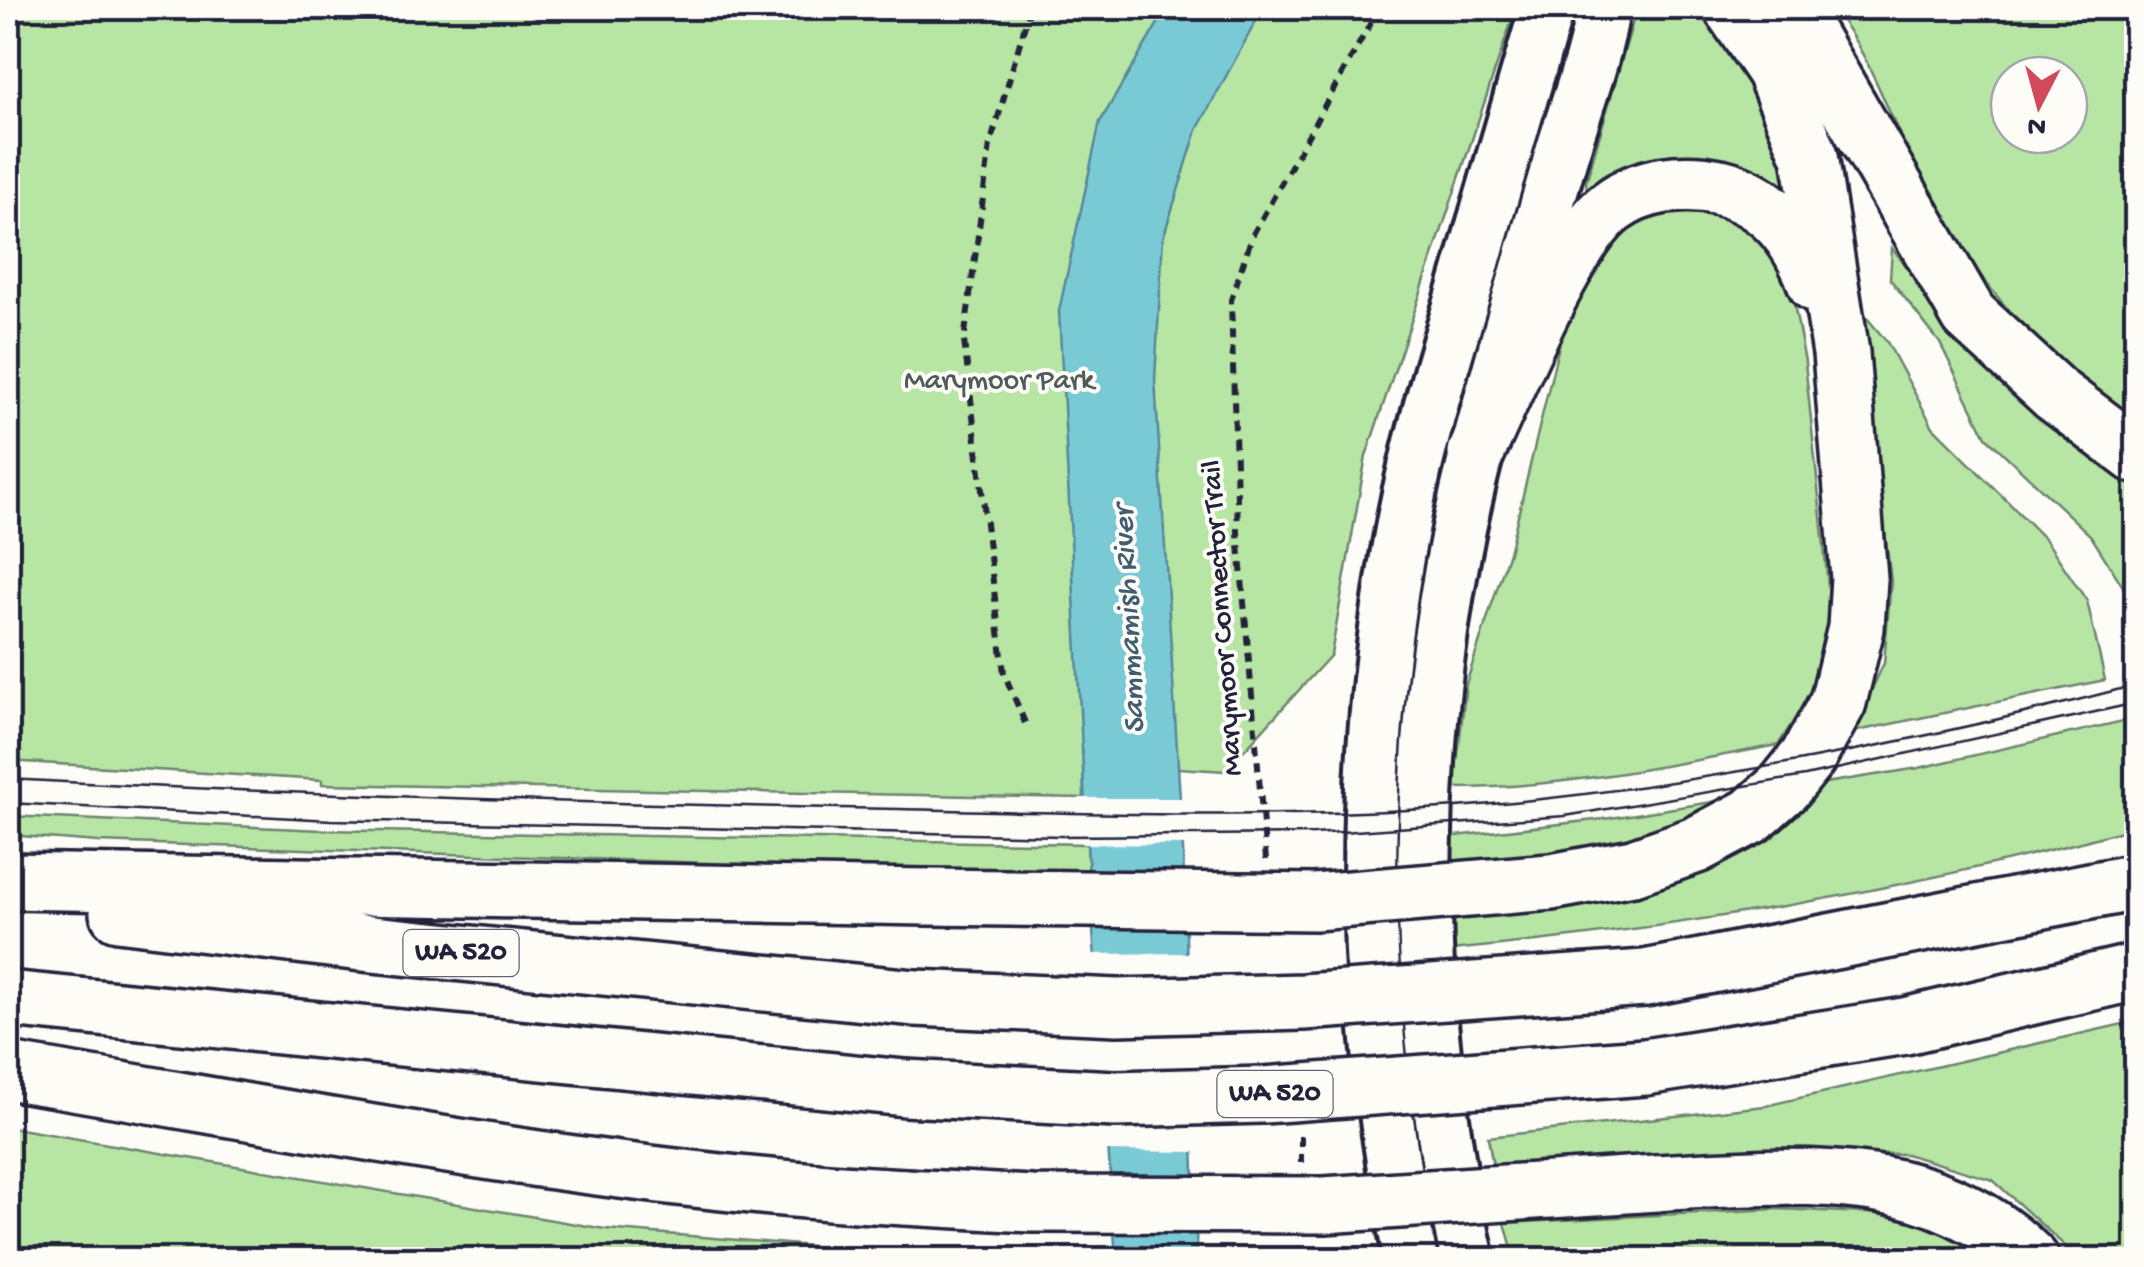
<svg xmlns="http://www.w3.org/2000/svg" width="2144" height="1267" font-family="'Gochi Hand',sans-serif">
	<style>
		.green { fill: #b7e5a3; stroke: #6c846f; stroke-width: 2.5; fill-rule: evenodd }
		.water { fill: #7acad6; stroke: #578798; stroke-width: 2.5 }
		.pier { fill: #fdfcf7 }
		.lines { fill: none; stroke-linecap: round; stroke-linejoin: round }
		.secondary-casing { stroke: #22223b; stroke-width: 60 }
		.highway-casing { stroke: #22223b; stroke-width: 62 }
		.path { stroke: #22223b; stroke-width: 6; stroke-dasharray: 10 8; stroke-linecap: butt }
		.secondary { stroke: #fdfcf7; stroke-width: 52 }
		.highway { stroke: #fdfcf7; stroke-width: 55 }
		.tram { stroke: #22223b; stroke-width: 2.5 }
		.highway-bridge-casing { stroke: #22223b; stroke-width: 62; stroke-linecap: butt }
		.highway-bridge { stroke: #fdfcf7; stroke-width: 55 }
		.labels { text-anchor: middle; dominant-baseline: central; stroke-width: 8; stroke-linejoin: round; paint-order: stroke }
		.shield { fill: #fdfcf7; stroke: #646373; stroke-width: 2.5 }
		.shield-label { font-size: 28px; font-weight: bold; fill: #22223b }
		.park-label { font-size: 30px; fill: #4f5c5a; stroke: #fdfcf7 }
		.street-label { font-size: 30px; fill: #22223b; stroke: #fdfcf7 }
		.water-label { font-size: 32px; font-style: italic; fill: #415d71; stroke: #fdfcf7 }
	</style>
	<rect width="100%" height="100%" fill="#fdfcf7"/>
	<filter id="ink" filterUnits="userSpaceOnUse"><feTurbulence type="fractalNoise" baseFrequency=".01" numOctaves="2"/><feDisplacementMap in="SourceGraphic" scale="20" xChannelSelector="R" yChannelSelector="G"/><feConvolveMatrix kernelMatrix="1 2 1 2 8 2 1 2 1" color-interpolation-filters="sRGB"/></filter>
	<g filter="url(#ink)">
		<path class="green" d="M8,8H1516L1366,456L1331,655L1225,771L1083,762L1084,798L322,784V780L8,761Z
			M1637,8H1700L1768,101L1791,192L1788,198L1587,192L1586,182Z
			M1832,8H2136V420C2027,347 1963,268 1907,150C1884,103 1866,48 1832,8ZM2009,75H2069V135H2009Z
			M1658,204L1730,208L1784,251L1805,362L1830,604L1823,661L1804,705L1778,745C1671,765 1563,788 1454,788L1466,684L1510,549L1574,283L1605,243Z
			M1892,248C1967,341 2028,423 2136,479V619L2131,599L2091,536L1986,437L1940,343L1890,279Z
			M1857,306L1887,342L1933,427L2046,540L2087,601L2105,680L1852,732L1884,663L1891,581Z
			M2136,718V827C1913,890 1683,928 1451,950L1450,912L1675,883L1727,861L1783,821L1819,784L1919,768Z
			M1757,795L1619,844L1446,866V837L1604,819Z
			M8,816L322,830L1087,844L1089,876L98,842L8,835Z
			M2136,1021V1259H2079L1993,1180L1906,1154L1820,1153L1494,1172L1488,1137L1765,1106Z
			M8,1127L605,1229L969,1259H8Z
			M1777,1209L1910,1215L1991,1259H1515L1505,1223Z"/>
		<path class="water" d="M1167,8H1263L1197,130L1163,238L1155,379L1183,850L1197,1259H1116L1087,844L1059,311L1100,122Z"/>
		<path class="pier" d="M1079,798H1185L1188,845L1082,844Z
			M1192,953L1199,1152L1104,1151L1090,954Z"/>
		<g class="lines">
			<defs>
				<path id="secondary" d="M1411,1260C1360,1015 1356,770 1403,524C1418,443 1443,363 1467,283C1493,191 1520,99 1547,8
					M1468,1260C1408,995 1409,714 1477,451C1503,351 1533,252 1562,153C1576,106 1596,56 1603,8"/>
				<path id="highway" d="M1792,8L1969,315L2055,394L2136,455
					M1476,453C1505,394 1564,243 1611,207C1641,184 1684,179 1720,187C1771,200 1799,237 1816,284
					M1633,867L1696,845L1751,816L1785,786L1808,757L1838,702L1856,628L1859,578L1841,353L1810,156L1774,70L1732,8
					M8,881L927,897
					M118,913L362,943L915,998
					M1645,978L2136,882
					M8,999L905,1088
					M1645,1067L1905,1026L2136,972
					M8,1071C305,1120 604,1181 905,1197
					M1656,1183C1787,1176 1930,1158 2031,1260"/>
			</defs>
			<use href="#secondary" class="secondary-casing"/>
			<use href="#highway" class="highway-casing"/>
			<path class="path" d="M1025,723L1004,673L964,341L990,145L1030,8
				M1266,860L1238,532L1231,300L1252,236L1379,8
				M1301,1136V1163"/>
			<use href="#secondary" class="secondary"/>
			<use href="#highway" class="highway"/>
			<path class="tram" d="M8,779C305,795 602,804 900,809C1092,813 1289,821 1481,805C1696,786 1928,740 2136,685
				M8,803L331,820L1062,836L1314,834L1565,816L1805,776L2136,703"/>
			<defs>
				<path id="highway-bridge" d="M927,897L1315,902L1551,882L1633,867
					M915,998L1117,1007L1303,1002L1645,978
					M905,1088L1115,1099L1263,1095L1645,1067
					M905,1197L1032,1204L1324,1205L1656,1183"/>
			</defs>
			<use href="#highway-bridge" class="highway-bridge-casing"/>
			<use href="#highway-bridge" class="highway-bridge"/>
		</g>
	</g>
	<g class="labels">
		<g class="shield">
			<rect x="403.5" y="930" width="115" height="46" rx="8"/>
			<rect x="1217.5" y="1071" width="115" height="46" rx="8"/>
		</g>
		<g class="shield-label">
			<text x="461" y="953">WA 520</text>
			<text x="1275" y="1094">WA 520</text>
		</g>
		<g class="park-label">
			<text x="999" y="382">Marymoor Park</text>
		</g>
		<g class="street-label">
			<text transform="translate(1224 618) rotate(-94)">Marymoor Connector Trail</text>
		</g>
		<g class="water-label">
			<text transform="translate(1131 620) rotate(-93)">Sammamish River</text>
		</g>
	</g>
	<rect width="2144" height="1267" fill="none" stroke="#fdfcf7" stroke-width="40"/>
	<rect x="20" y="20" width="2104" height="1227" fill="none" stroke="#22223b" stroke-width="4" filter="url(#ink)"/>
	<g transform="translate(2039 105) rotate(186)"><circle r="48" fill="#fdfcf7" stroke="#a5a5ac" stroke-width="2.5"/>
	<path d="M0-8L18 38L0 25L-18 38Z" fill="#d1495b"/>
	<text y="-15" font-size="28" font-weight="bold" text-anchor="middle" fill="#22223b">N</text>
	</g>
</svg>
